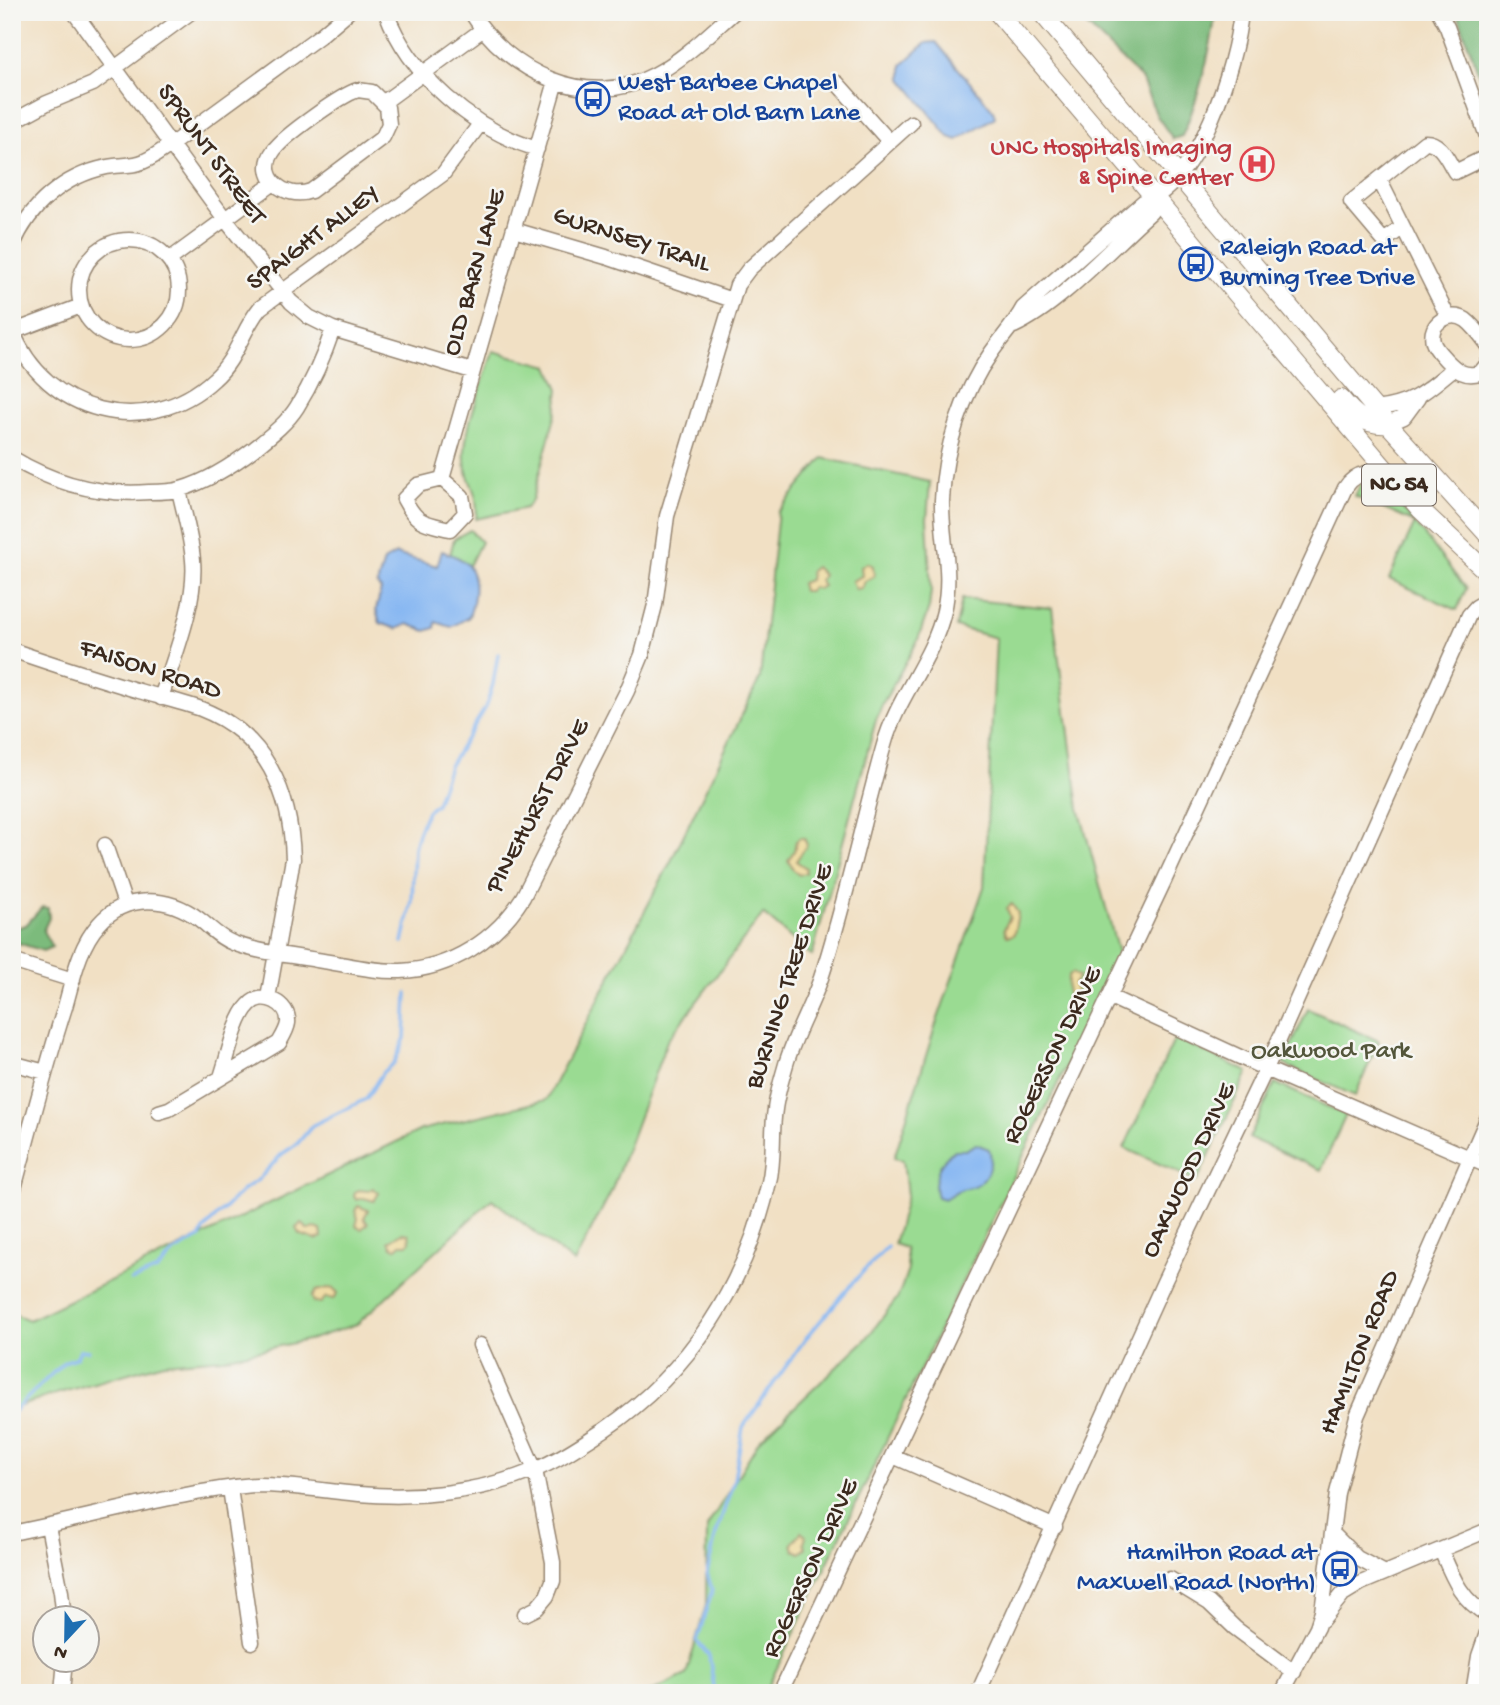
<svg xmlns="http://www.w3.org/2000/svg" width="1500" height="1705" font-family="'Gochi Hand',sans-serif">
	<style>
		.green { fill: #9adb92; stroke: #6a8258; stroke-width: 2 }
		.forest { fill: #7bbb7c; stroke: #5b724d; stroke-width: 2 }
		.sand { fill: #eeda9e; stroke: #94825e; stroke-width: 2 }
		.water { fill: #87b7f2; stroke: #617088; stroke-width: 2 }
		.lines { fill: none; stroke-linecap: round; stroke-linejoin: round }
		.stream { stroke: #87b7f2; stroke-width: 3.5 }
		.minor-casing { stroke: #968571; stroke-width: 17 }
		.major-casing { stroke: #968571; stroke-width: 20 }
		.minor { stroke: #fff; stroke-width: 14 }
		.major { stroke: #fff; stroke-width: 18 }
		.labels { text-anchor: middle; dominant-baseline: central; stroke-width: 5; stroke-linejoin: round; paint-order: stroke }
		.shield { fill: #f6f6f2; stroke: #73675e; stroke-width: 2 }
		.shield-label { font-size: 24px; font-weight: bold; fill: #3b2a1e }
		.transit-label { font-size: 26px; fill: #164399; stroke: #f6f6f2; text-anchor: start }
		.health-label { font-size: 26px; fill: #be3a42; stroke: #f6f6f2; text-anchor: end }
		.street-label { font-size: 26px; fill: #3b2a1e; stroke: #f6f6f2 }
		.park-label { font-size: 26px; fill: #53563b; stroke: #f6f6f2 }
	</style>
	<rect width="100%" height="100%" fill="#f6f6f2"/>
	<filter id="ink" filterUnits="userSpaceOnUse"><feTurbulence type="fractalNoise" baseFrequency=".0143" numOctaves="2"/><feDisplacementMap in="SourceGraphic" scale="14" xChannelSelector="R" yChannelSelector="G"/><feConvolveMatrix kernelMatrix="1 2 1 2 8 2 1 2 1" color-interpolation-filters="sRGB"/></filter>
	<filter id="wash" filterUnits="userSpaceOnUse"><feTurbulence type="fractalNoise" baseFrequency=".00686" numOctaves="4" result="noise"/><feDisplacementMap in="SourceGraphic" scale="28" xChannelSelector="R" yChannelSelector="G"/><feGaussianBlur stdDeviation="1.57" result="paint"/><feColorMatrix in="noise" values="0 0 0 0 0 0 0 0 0 0 0 0 0 0 0 0 0 1.4 0 .05"/><feComposite in="paint" operator="in"/></filter>
	<g filter="url(#wash)">
		<rect width="100%" height="100%" fill="#f1e0c4"/>
		<path class="green" d="M493,351L549,366L559,389L556,413L532,500L526,508L476,519C480,490 467,485 465,461C462,431 484,381 493,351Z
			M823,458L930,482L927,519L931,591L929,608L917,642L883,703L876,720L812,956L763,914L667,1041L611,1192L574,1263L492,1199L357,1324L312,1339L223,1358L164,1363L52,1395L12,1409V1313L29,1320L421,1130L546,1100L671,861L760,678L778,512Z
			M1368,469L1415,523L1466,589L1457,610L1389,579L1415,523L1355,496Z
			M470,530L481,542L469,566L459,558L450,555L454,539Z
			M962,599L1052,608L1079,808L1119,956L765,1693H648L686,1675L706,1605L707,1527L759,1441L866,1339L898,1297L908,1270L905,1248L894,1244L907,1195L903,1160L894,1158L935,1027L984,887L996,638L956,627Z
			M1308,1009L1379,1041L1355,1096L1283,1064Z
			M1175,1038L1248,1072L1197,1181L1124,1148Z
			M1275,1083L1346,1115L1321,1170L1249,1138Z"/>
		<path class="forest" d="M1073,12H1216C1210,54 1199,97 1182,136L1173,139L1157,116L1141,78Z
			M1457,12H1488V98L1485,92Z
			M42,907L48,908L49,918L43,931L52,947L43,951L12,941V929L26,925Z"/>
		<path class="sand" d="M867,563L873,566L874,576L865,581L862,588L855,589L852,581L862,576L861,567Z
			M815,567L823,575L820,580L823,586L818,589L812,587L809,591H803L801,583L809,580L810,571Z
			M800,838H804L807,845L796,861L806,868L805,873L799,875L794,871L788,860L794,851L796,841Z
			M1012,904L1018,913L1014,934L1010,936H1007L1004,929L1010,917L1007,908Z
			M1072,973L1079,977L1074,984L1078,997L1073,1002L1067,998L1068,976Z
			M373,1188L379,1193L374,1201L364,1198L357,1200L354,1197L355,1192L359,1190L368,1191Z
			M358,1206L368,1210L364,1218L368,1224L361,1229L356,1226L358,1218L355,1211Z
			M302,1223L308,1230L315,1228L321,1230L322,1237L316,1240L299,1234L296,1228Z
			M402,1233L409,1234L410,1242L408,1244H401L397,1248L392,1247L389,1241Z
			M328,1288L334,1289L338,1293L334,1299L326,1297L321,1303L314,1302L312,1297L316,1291Z
			M801,1532L806,1536L804,1542L806,1548L800,1553L794,1550L792,1544Z"/>
		<path class="water" d="M936,42L993,110L995,117L957,140L949,137L902,79V65L926,43Z
			M442,551C449,554 456,556 462,560C480,573 475,599 469,617L451,627L436,622L435,628L426,631L408,624L397,629L380,623L376,610L381,590L377,585L384,561L396,554L437,566Z
			M976,1144L989,1149C994,1164 986,1183 971,1187C961,1190 969,1186 960,1190C954,1192 950,1196 944,1199L937,1197C931,1180 940,1159 955,1150H965Z"/>
		<g class="lines">
			<path class="stream" d="M403,942L412,901L414,848L418,833L427,811L436,804L449,766L486,707L493,684L498,654
				M131,1281L157,1270L174,1252L199,1238L208,1225L242,1191L259,1179L282,1154L297,1144L313,1125L366,1099L383,1072L394,1063L405,1038L407,993
				M12,1413L64,1362L77,1357L80,1350L88,1351
				M715,1693L709,1656L697,1641L712,1590L707,1573L716,1534L734,1480L743,1427L806,1338L858,1277L887,1247"/>
		</g>
	</g>
	<g filter="url(#ink)">
		<g class="lines">
			<defs>
				<path id="minor" d="M74,12L225,219L291,302L309,317L333,329L472,371
					M386,12C409,75 474,130 537,149
					M471,12C508,72 587,111 654,75C684,59 709,34 734,12
					M1439,12L1447,27L1488,139
					M837,83L889,141
					M358,90L372,92L387,107L389,124L383,137L311,191C285,201 255,176 274,150C284,136 341,95 358,90Z
					M384,102L482,30
					M12,122L47,103L93,84L191,12
					M1379,179L1448,317
					M1403,227L1384,241L1351,202L1425,142C1441,142 1447,159 1455,172L1488,156
					M514,230L606,257L732,300
					M79 290a50 50 0 1 1 100 0a50 50 0 1 1-100 0Z
					M12,247C29,206 63,176 107,167C117,165 129,166 139,163C151,160 162,150 172,144L321,35L348,12
					M169,260L274,183
					M1014,326C1061,304 1111,247 1151,212L1156,198
					M12,330C45,414 147,441 214,379C237,359 242,330 260,308L443,174L480,124
					M12,332L81,306
					M1488,345C1482,337 1474,326 1466,320C1450,310 1428,323 1433,342C1435,349 1441,354 1446,360C1457,371 1464,377 1480,373L1488,363
					M1375,409C1414,404 1425,392 1454,368
					M1388,424L1404,417L1418,398
					M12,458C55,484 99,496 149,492C159,492 171,492 181,489C208,481 233,465 255,448C270,436 287,423 297,407C312,383 324,356 333,329
					M442,479L418,485L404,499C417,524 424,523 450,529L465,513L462,496L442,479L556,81
					M12,650C54,665 97,678 139,691C160,697 181,702 201,709C266,734 291,793 293,859L268,998
					M161,698C174,657 197,602 193,560C191,536 184,513 179,490
					M105,845L125,904
					M12,961L73,980
					M1110,997L1266,1069L1488,1166
					M12,1063L45,1072
					M159,1112L169,1109L279,1043C283,1036 287,1030 288,1023C290,1003 262,990 249,1005C235,1019 228,1057 221,1077
					M12,1196C29,1133 45,1069 65,1007C73,979 79,946 99,924C126,893 168,896 199,919C211,928 219,938 233,943C259,953 290,955 317,960C344,964 373,972 401,971C451,969 497,939 523,897L627,691L642,655L655,605L667,516L737,285L749,269L911,123
					M480,1345L535,1470L553,1562V1581L547,1596L537,1608L525,1614
					M893,1456L1055,1527
					M230,1488L252,1642
					M48,1526L61,1592L64,1618
					M12,1533C67,1522 120,1508 175,1497C202,1492 230,1486 257,1485C292,1485 325,1491 359,1494C416,1499 478,1493 532,1471C557,1461 581,1445 604,1430C691,1371 746,1284 769,1182C775,1158 771,1133 775,1109C777,1094 782,1078 786,1064C795,1034 811,1007 821,978C846,902 862,822 884,745C897,697 933,659 944,611C953,573 941,538 942,500C944,450 962,394 991,353C1002,337 1014,325 1023,308L1143,202C1198,186 1236,65 1241,12
					M1332,1533L1357,1558L1383,1572
					M1441,1550C1452,1576 1461,1601 1488,1615
					M1170,1579L1209,1603L1235,1628L1294,1672
					M1322,1620L1343,1594L1361,1583L1488,1530
					M62,1693L65,1660
					M780,1693L1164,881L1345,488C1356,471 1374,469 1392,477
					M978,1693L1164,1282L1266,1069L1469,615L1476,607L1488,600
					M1282,1693L1317,1627L1322,1612L1337,1493L1357,1416L1488,1117
					M1473,1693L1479,1656L1488,1630"/>
				<path id="major" d="M997,12L1392,477L1421,510L1488,573
					M1041,12L1388,424L1488,535
					M1341,399C1354,415 1366,426 1388,424"/>
			</defs>
			<use href="#minor" class="minor-casing"/>
			<use href="#major" class="major-casing"/>
			<use href="#minor" class="minor"/>
			<use href="#major" class="major"/>
		</g>
	</g>
	<defs>
		<symbol id="bus-ring" viewBox="-11 -11 22 22"><circle r="9.5" fill="#f6f6f2" stroke="#1a4fb4" stroke-width="1.5"/><path d="M-5-6H5V4H4V6H2V4H-2V6H-4V4H-5ZM-3.5-4V0h7V-4ZM-3.5 1.2v1.5H-2V1.2ZM2 1.2v1.5H3.5V1.2Z" fill="#1a4fb4"/></symbol>
		<symbol id="hospital-ring" viewBox="-11 -11 22 22"><circle r="9.5" fill="#f6f6f2" stroke="#e0444e" stroke-width="1.5"/><path d="M-5-5h3v3.5h4V-5h3V5h-3V1.5h-4V5h-3Z" fill="#e0444e"/></symbol>
	</defs>
	<g fill-rule="evenodd">
		<use href="#bus-ring" x="574" y="80" width="38" height="38"/>
		<use href="#hospital-ring" x="1238" y="145" width="38" height="38"/>
		<use href="#bus-ring" x="1177" y="245" width="38" height="38"/>
		<use href="#bus-ring" x="1321" y="1550" width="38" height="38"/>
	</g>
	<g class="labels">
		<rect class="shield" x="1362" y="464.5" width="74" height="41" rx="5"/>
		<g class="shield-label">
			<text x="1399" y="485">NC 54</text>
		</g>
		<g class="transit-label">
			<text x="618" y="84">West Barbee Chapel<tspan x="618" dy="30">Road at Old Barn Lane</tspan></text>
			<text x="1220" y="249">Raleigh Road at<tspan x="1220" dy="30">Burning Tree Drive</tspan></text>
			<text x="1316" y="1554" text-anchor="end">Hamilton Road at<tspan x="1316" dy="30">Maxwell Road (North)</tspan></text>
		</g>
		<g class="health-label">
			<text x="1232" y="149">UNC Hospitals Imaging<tspan x="1232" dy="30">&amp; Spine Center</tspan></text>
		</g>
		<g class="street-label">
			<text transform="translate(210 155) rotate(54)">SPRUNT STREET</text>
			<text transform="translate(314 239) rotate(-37)">SPAIGHT ALLEY</text>
			<text transform="translate(631 241) rotate(18)">GURNSEY TRAIL</text>
			<text transform="translate(476 273) rotate(-74)">OLD BARN LANE</text>
			<text transform="translate(150 671) rotate(18)">FAISON ROAD</text>
			<text transform="translate(539 807) rotate(-62)">PINEHURST DRIVE</text>
			<text transform="translate(791 977) rotate(-72)">BURNING TREE DRIVE</text>
			<text transform="translate(1054 1056) rotate(-64)">ROGERSON DRIVE</text>
			<text transform="translate(1190 1171) rotate(-65)">OAKWOOD DRIVE</text>
			<text transform="translate(1361 1353) rotate(-68)">HAMILTON ROAD</text>
			<text transform="translate(812 1569) rotate(-65)">ROGERSON DRIVE</text>
		</g>
		<g class="park-label">
			<text x="1331" y="1052">Oakwood Park</text>
		</g>
	</g>
	<rect width="1500" height="1705" fill="none" stroke="#f6f6f2" stroke-width="42"/>
	<g transform="translate(66 1639) rotate(202)"><circle r="33" fill="#f6f6f2" stroke="#aba49d" stroke-width="2"/>
	<path d="M0-5L12 26L0 18L-12 26Z" fill="#1f6fb2"/>
	<text y="-10" font-size="19" font-weight="bold" text-anchor="middle" fill="#3b2a1e">N</text>
	</g>
</svg>
